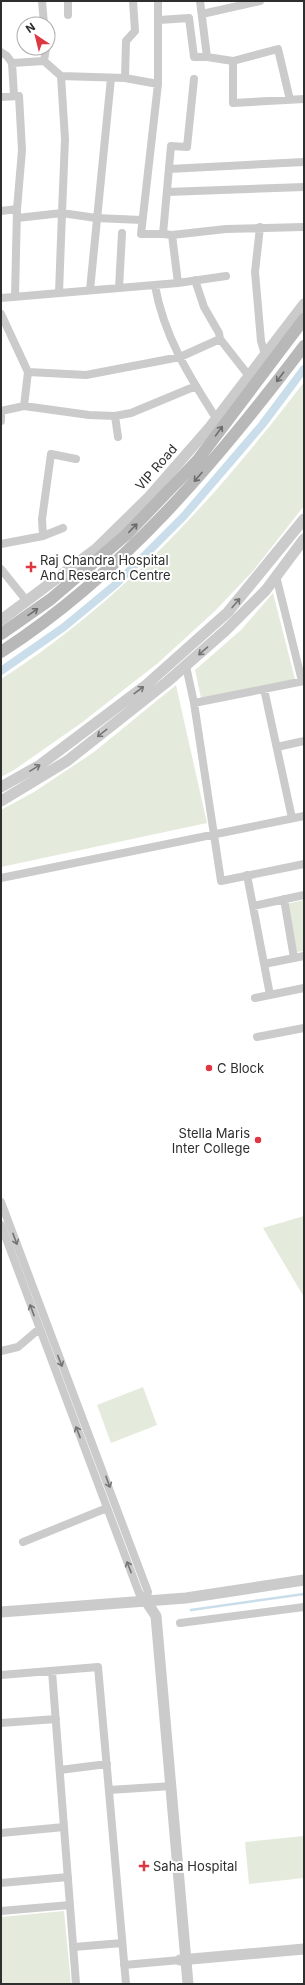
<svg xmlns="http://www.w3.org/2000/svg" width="305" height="1985" font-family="Inter,sans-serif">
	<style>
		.green { fill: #e4ebdc }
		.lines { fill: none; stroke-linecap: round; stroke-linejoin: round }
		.stream { stroke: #c9ddea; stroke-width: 2.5 }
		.canal { stroke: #c9ddea; stroke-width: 8 }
		.minor { stroke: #cbcbcb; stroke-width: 8 }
		.tertiary { stroke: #cbcbcb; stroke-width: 11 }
		.secondary { stroke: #b8b8b8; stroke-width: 12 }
		.oneway { stroke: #6c6c6c }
		.oneway2 { stroke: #757575 }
		.poi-dot { fill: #dd3742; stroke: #fff; stroke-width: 1.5 }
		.labels { text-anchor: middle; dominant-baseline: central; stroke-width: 4; stroke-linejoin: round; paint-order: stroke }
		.street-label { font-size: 13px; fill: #2e2e2e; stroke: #fff }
		.poi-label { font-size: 13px; fill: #2e2e2e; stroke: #fff; text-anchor: start }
	</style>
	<rect width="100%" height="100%" fill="#fff"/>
	<path class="green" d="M304,382V506L253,571L215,611L158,663L80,724L14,770L1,777V679C122,602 218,495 304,382Z
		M273,593L295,679L201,698L195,670L241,630Z
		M176,685L207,823L1,867V810L34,792L94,752Z
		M304,900V951L297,952L287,904Z
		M304,1216V1297L263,1228Z
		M143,1387L157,1425L111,1443L97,1405Z
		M304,1836V1878L249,1884L245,1842Z
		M64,1911L71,1984H1V1917Z"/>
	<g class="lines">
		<path class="stream" d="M191,1610L304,1594"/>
		<path class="canal" d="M1,671L64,627L116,584L184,516L262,425L304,369"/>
		<path class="minor" d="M42,1L44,24
			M200,1L207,57L233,61L278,49L290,100
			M202,14L260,1
			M68,15V1
			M159,20L189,18L194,57H207
			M1,52L7,56L12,63
			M44,61L61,76
			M233,61V103L304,99
			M125,78L158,84V1
			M158,84L141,234H163
			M14,96L12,63L44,61L46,48
			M1,97L19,96L22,150L17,209L15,297
			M169,169L304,162
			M167,192L304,187
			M1,211L17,209
			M17,218L62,213L65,139L61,76L125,78L126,41L135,31L133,1
			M260,227L255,272L261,341L265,355
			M172,235L163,234L171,146L187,147L194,79
			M195,280L204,307L219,333L220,339L249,376
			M178,283L226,276
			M155,286C164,336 189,376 216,418
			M119,288L122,233
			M90,290L111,78
			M59,293L62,213L96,218L142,220
			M1,298L178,283L172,235L226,229L304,227
			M1,314L28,372
			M24,406L28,372L86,375L180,357L220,339
			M1,411L24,406L89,415L115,416L131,413L196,386
			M1,411V421
			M115,416L118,437
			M43,536L42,519L51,454L76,459
			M1,544L43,536L63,528
			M1,569L26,600
			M276,576L302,681
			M186,666L194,703L221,881L304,864
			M264,689L292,818
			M194,703L304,681
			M277,747L304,741
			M247,875L270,995
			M1,878L304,816
			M284,899L294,958
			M253,906L304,895
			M264,964L304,956
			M255,998L304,988
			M257,1037L304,1028
			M1,1202L148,1592L146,1601
			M1,1225L139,1593L146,1601
			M1,1351L18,1347L39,1329
			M23,1542L107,1508
			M180,1623L304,1607
			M52,1671L76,1984
			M1,1675L98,1667L126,1984
			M1,1723L56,1719
			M60,1770L107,1764
			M109,1790L172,1786
			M1,1833L64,1827
			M1,1883L68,1877
			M1,1911L70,1905
			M74,1947L122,1943
			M124,1965L180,1960"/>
		<path class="tertiary" d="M1,620L96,549L148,498L210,427L304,304
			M1,787L40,765L145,686L228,612L304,519
			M1,801L67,761L167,682L226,630L266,590L304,539
			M146,1601L156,1616L188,1984
			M1,1612L186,1598L304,1580
			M180,1960L304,1949"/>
		<path class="secondary" d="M1,634L51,599L126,535L197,461L304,319
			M1,652C123,573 217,461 304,346"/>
	</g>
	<defs><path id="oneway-shaft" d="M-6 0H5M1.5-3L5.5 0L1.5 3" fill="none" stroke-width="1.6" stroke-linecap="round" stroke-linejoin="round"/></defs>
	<g class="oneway">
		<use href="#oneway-shaft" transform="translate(280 377) rotate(127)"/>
		<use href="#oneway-shaft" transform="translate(219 431) rotate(-54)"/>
		<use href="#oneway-shaft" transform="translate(198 477) rotate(131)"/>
		<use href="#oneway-shaft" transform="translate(133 528) rotate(-46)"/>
		<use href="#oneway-shaft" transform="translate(33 612) rotate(-35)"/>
	</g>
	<g class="oneway2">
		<use href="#oneway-shaft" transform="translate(236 603) rotate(-49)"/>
		<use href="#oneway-shaft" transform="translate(203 651) rotate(139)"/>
		<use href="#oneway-shaft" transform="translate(139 690) rotate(-37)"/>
		<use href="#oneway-shaft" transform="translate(102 733) rotate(142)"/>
		<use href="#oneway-shaft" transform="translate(35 768) rotate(-31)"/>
		<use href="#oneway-shaft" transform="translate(15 1239) rotate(70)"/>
		<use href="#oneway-shaft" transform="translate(32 1310) rotate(-110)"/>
		<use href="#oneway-shaft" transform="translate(60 1361) rotate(68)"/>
		<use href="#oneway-shaft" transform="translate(78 1432) rotate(-111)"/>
		<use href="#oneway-shaft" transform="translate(108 1482) rotate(70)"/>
		<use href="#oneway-shaft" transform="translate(129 1567) rotate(-111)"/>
	</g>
	<g class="poi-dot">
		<path d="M29 561h4v4h4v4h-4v4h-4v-4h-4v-4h4z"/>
		<circle cx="209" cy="1068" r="4"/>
		<circle cx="258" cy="1140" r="4"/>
		<path d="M142 1860h4v4h4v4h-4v4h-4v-4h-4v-4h4z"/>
	</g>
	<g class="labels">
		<g class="street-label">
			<text transform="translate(156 467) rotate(-49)">VIP Road</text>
		</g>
		<g class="poi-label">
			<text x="40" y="560">Raj Chandra Hospital<tspan x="40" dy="15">And Research Centre</tspan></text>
			<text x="217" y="1068">C Block</text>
			<text x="250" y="1133" text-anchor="end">Stella Maris<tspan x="250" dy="15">Inter College</tspan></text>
			<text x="153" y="1866">Saha Hospital</text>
		</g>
	</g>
	<rect width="305" height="1985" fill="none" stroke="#2e2e2e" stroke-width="4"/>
	<g transform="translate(36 36) rotate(325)"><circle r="19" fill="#ffffff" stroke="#ababab"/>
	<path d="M0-3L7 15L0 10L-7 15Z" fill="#dd3742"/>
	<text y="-6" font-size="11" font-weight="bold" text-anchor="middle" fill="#2e2e2e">N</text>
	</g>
</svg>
